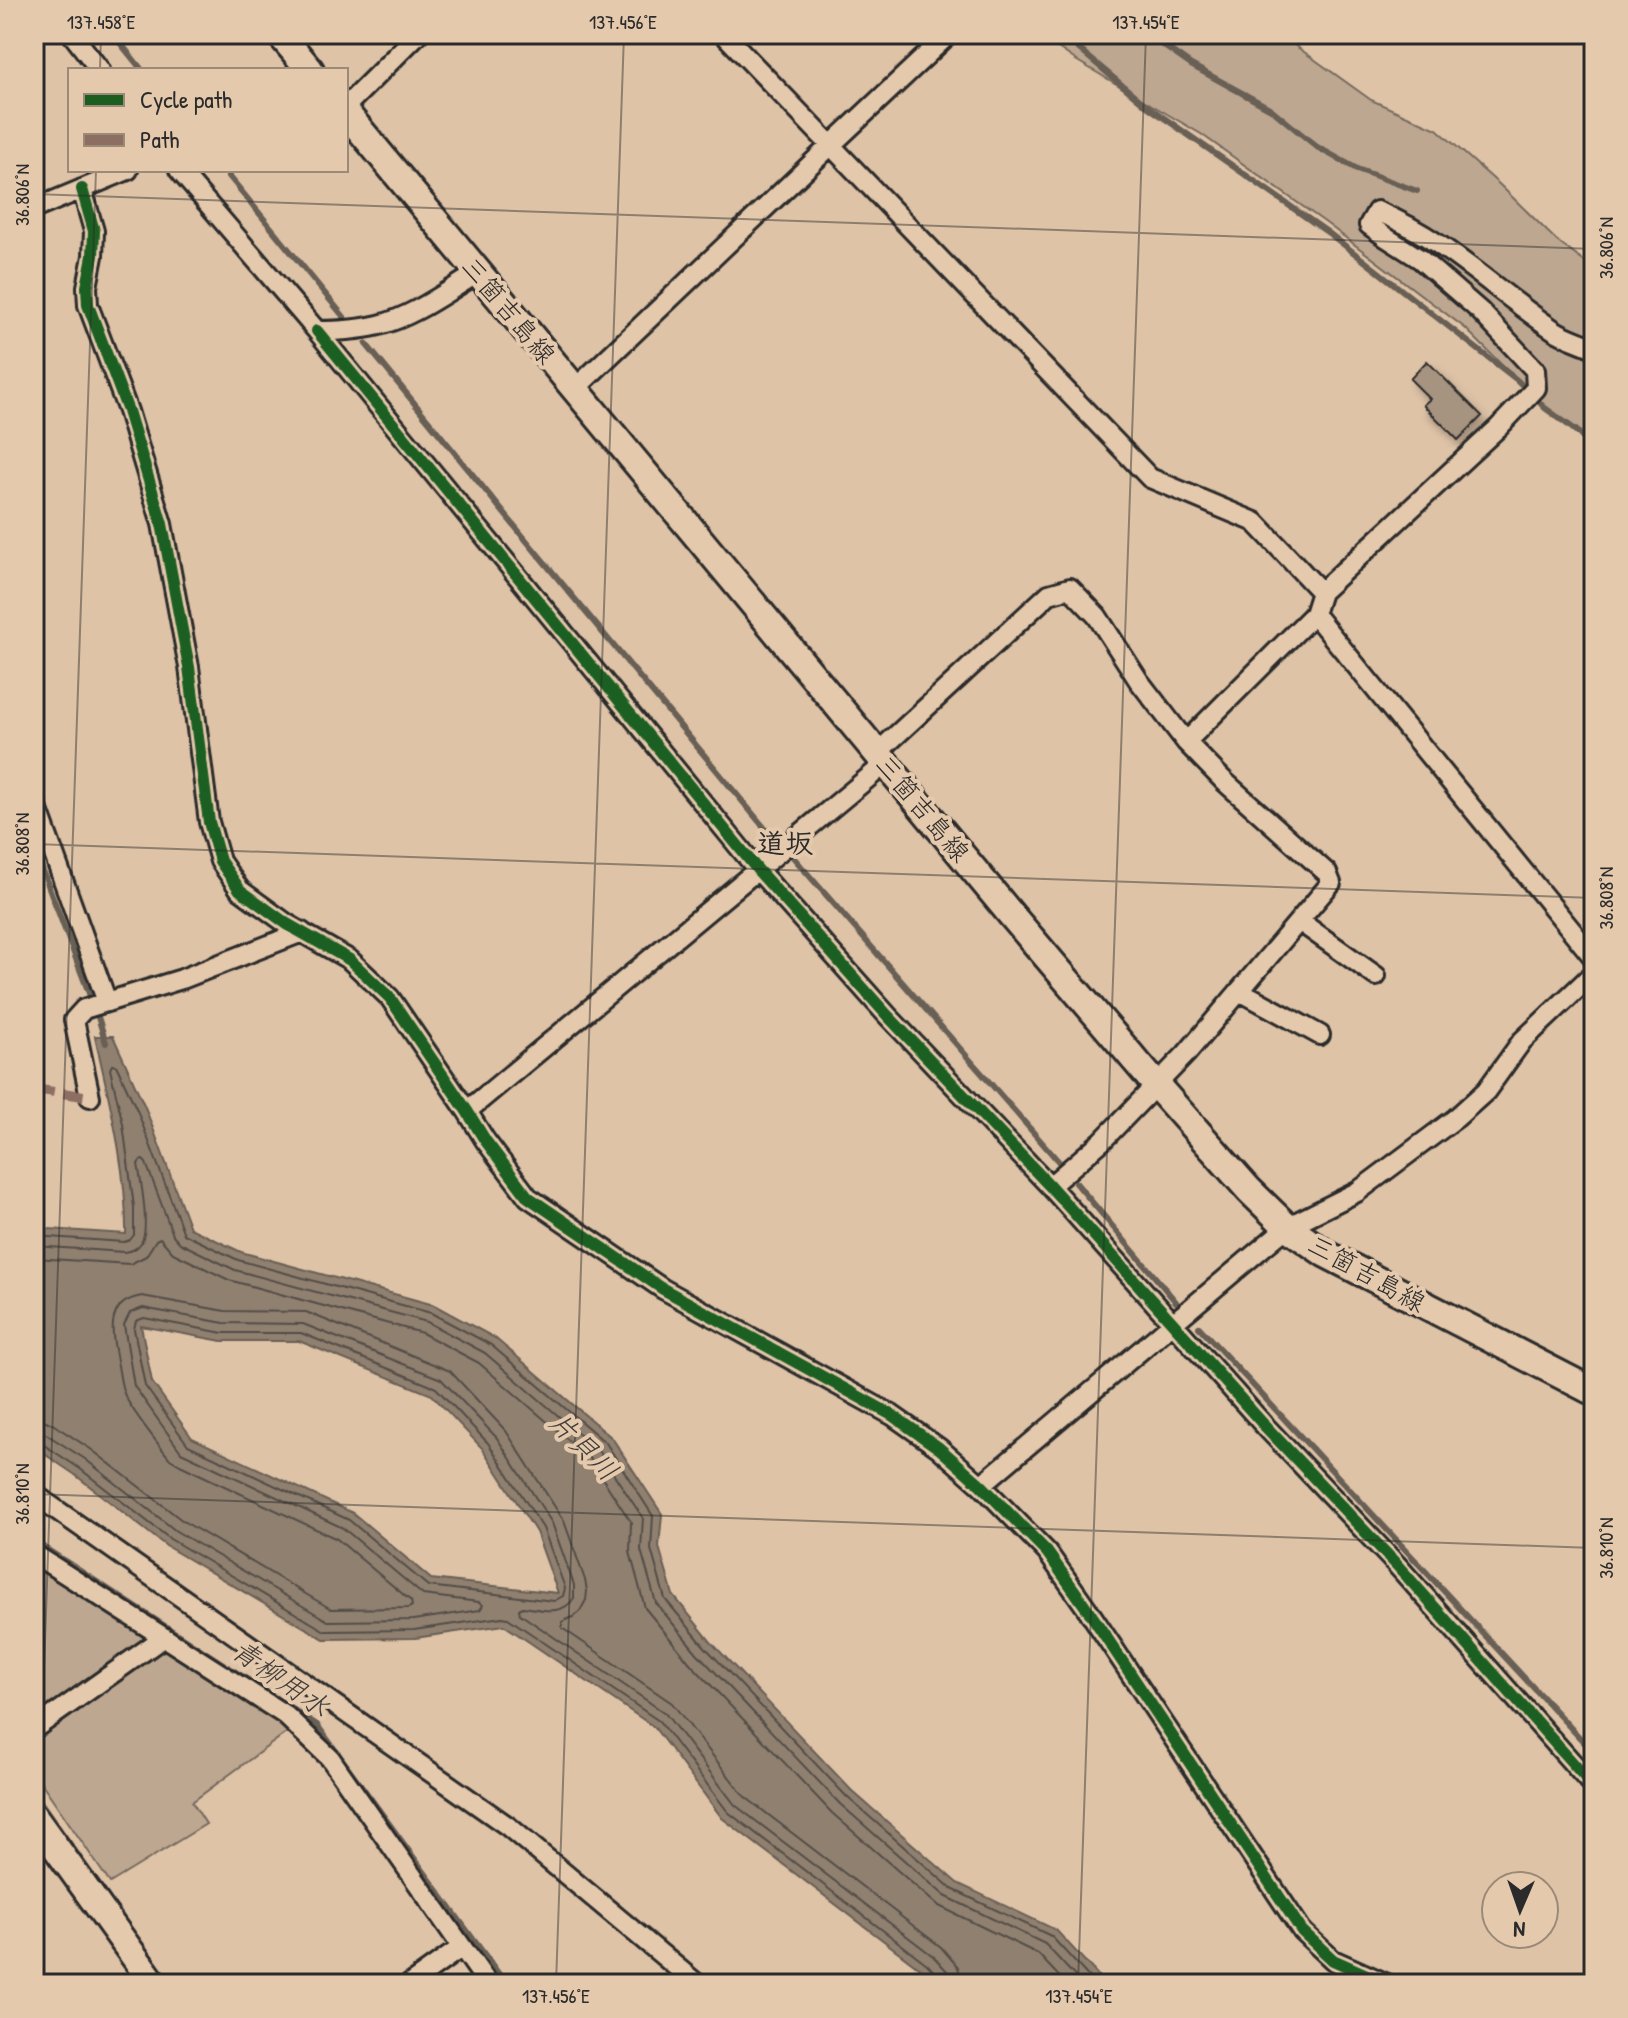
<svg xmlns="http://www.w3.org/2000/svg" width="1628" height="2018" font-family="'Patrick Hand','Klee One',sans-serif">
	<style>
		.green { fill: #bda790; stroke: #74695e; stroke-width: 2 }
		.water { fill: #908070; stroke: #685e54; stroke-width: 2; fill-rule: evenodd }
		.lines { fill: none; stroke-linecap: round; stroke-linejoin: round }
		.shore { stroke: #534d47; stroke-width: 2 }
		.stream { stroke: #685e54; stroke-width: 6 }
		.building { fill: #a69380; stroke: #2b2b2b; stroke-width: 2; filter: url(#shadow) }
		.street-casing { stroke: #2b2b2b; stroke-width: 24 }
		.secondary-casing { stroke: #2b2b2b; stroke-width: 32 }
		.street { stroke: #e5c9ac; stroke-width: 18 }
		.secondary { stroke: #e5c9ac; stroke-width: 26 }
		.quiet { stroke: #8d6e63; stroke-width: 10; stroke-dasharray: 20 10; stroke-linecap: butt }
		.cycleway-casing { stroke: #e5c9ac; stroke-width: 17 }
		.cycleway { stroke: #1b5e20; stroke-width: 12 }
		.ticks { fill: none; stroke: #2b2b2b; stroke-width: 2; stroke-opacity: 0.45 }
		.labels { text-anchor: middle; dominant-baseline: central; stroke-width: 8; stroke-linejoin: round; paint-order: stroke }
		.street-label { font-size: 26px; fill: #2b2b2b; stroke: #e5c9ac }
		.neighbourhood-label { font-size: 28px; font-weight: bold; fill: #2b2b2b; stroke: #e5c9ac }
		.water-label { font-size: 28px; font-style: italic; fill: #3f3c39; stroke: #e5c9ac }
		.neatline { fill: none; stroke: #2b2b2b; stroke-width: 3 }
		.ticks-label { font-size: 20px; text-anchor: middle; fill: #2b2b2b }
	</style>
	<defs>
		<filter id="shadow"><feDropShadow dx="4.5" dy="7" stdDeviation="4" flood-color="#0004"/></filter>
	</defs>
	<rect width="100%" height="100%" fill="#dec3a7"/>
	<filter id="ink" filterUnits="userSpaceOnUse"><feTurbulence type="fractalNoise" baseFrequency=".0125" numOctaves="2"/><feDisplacementMap in="SourceGraphic" scale="16" xChannelSelector="R" yChannelSelector="G"/><feConvolveMatrix kernelMatrix="1 2 1 2 8 2 1 2 1" color-interpolation-filters="sRGB"/></filter>
	<g filter="url(#ink)">
		<path class="green" d="M1038,34H1279L1371,100L1437,129L1500,185L1558,242L1594,269V449L1545,408L1465,328L1326,223L1201,134L1074,59Z
			M34,1566L290,1730L192,1802L206,1824L110,1883L34,1772Z"/>
		<path class="water" d="M95,1036H113L145,1107L190,1228L241,1252L434,1305L495,1338L612,1438L662,1514L659,1547L673,1595L711,1642L852,1791L957,1883L1056,1930L1106,1984H935L922,1970L722,1818L654,1727L504,1625L415,1638L324,1639L166,1546L74,1474L34,1447V1228L126,1234C127,1167 109,1101 95,1036ZM141,1326L222,1341H299L432,1395L482,1448L536,1532L558,1593L431,1579L353,1513L192,1438L152,1382Z"/>
		<g class="lines">
			<path class="shore" d="M34,1236L124,1242L130,1240L134,1235V1207L123,1124L110,1069L112,1065H116L137,1110L184,1234L238,1260L431,1313L491,1345L606,1443L653,1516L651,1549L665,1599L705,1647L847,1797L952,1889L1051,1936L1095,1984
				M34,1246L124,1252C131,1251 136,1250 141,1243C150,1229 141,1182 138,1164L140,1161L143,1160L146,1163L173,1235L180,1243L235,1270L427,1322L485,1353L597,1449L643,1518L641,1550L656,1603L697,1653L840,1804L945,1896L1045,1944L1082,1984
				M34,1258L130,1264L146,1256L156,1240L160,1238L173,1253L229,1280L422,1333L479,1363L589,1458L631,1522L630,1552L645,1608L689,1662L832,1813L937,1905L1038,1954L1066,1984
				M144,1318L223,1333H301L436,1388L488,1443L543,1528L565,1588L563,1596L554,1601L428,1586L349,1520L188,1445L145,1386L134,1329L136,1321Z
				M34,1419L44,1420L54,1425L92,1450L183,1521L331,1609L408,1608L412,1606L411,1601L337,1539L180,1465L170,1459C155,1440 138,1419 126,1398C120,1387 120,1373 117,1361C112,1333 104,1302 142,1296L225,1311L306,1312L450,1371L506,1431L564,1521L585,1580L587,1591L586,1600L580,1611L573,1617L562,1622V1628L672,1703L744,1796L941,1947L958,1967L962,1984
				M34,1431L46,1434L85,1459L176,1531L328,1621L413,1620L480,1610L483,1605L479,1602L423,1595L343,1528L181,1452L134,1386L124,1325L130,1313L143,1308L224,1323L303,1324L441,1379L497,1438L552,1523L574,1585V1598C562,1617 541,1609 523,1607L519,1609L520,1614L665,1713L735,1805L933,1956L948,1972L950,1984
				M34,1441L41,1443L79,1468L170,1539L325,1631L414,1630L502,1617L508,1618L659,1721L728,1812L927,1964L938,1976L940,1984"/>
			<path class="stream" d="M113,34L142,70
				M1061,34L1147,106L1330,234L1517,380L1545,408L1577,431L1594,452
				M1147,34L1191,65L1271,109L1317,147L1357,169L1417,191
				M224,170L344,317
				M366,344L526,540L772,837
				M34,848L98,1017L106,1043
				M793,857L1059,1162
				M1076,1183L1176,1302
				M1199,1327L1594,1753
				M34,1541L317,1725L506,1984
				M34,1793L108,1898"/>
		</g>
		<path class="building" d="M1427,361L1482,416L1458,440L1423,405L1430,399L1410,379Z"/>
		<g class="lines">
			<defs>
				<path id="street" d="M72,34L100,70
					M724,34L1150,478L1255,522L1321,592
					M346,106L418,34
					M179,170L317,331C338,331 359,330 379,325C415,316 447,291 478,273
					M82,189L94,231L93,256L87,287L88,305L128,411L162,524L189,667L209,822L220,861L240,890L287,924L350,960L390,998L467,1111L485,1140L528,1197L663,1289L892,1415L939,1448L981,1485L1047,1552L1088,1610L1302,1931L1333,1960L1387,1984
					M34,209L128,170
					M317,331L757,869L887,1015L1050,1186L1264,1425L1396,1564L1594,1787
					M575,389L830,146L949,34
					M1314,614L1594,958
					M1186,742L1314,614L1321,592L1499,427L1536,388L1535,370L1480,311L1420,259L1387,238L1369,225L1377,211C1447,240 1493,289 1554,330C1566,338 1581,342 1594,348
					M877,753L1049,594L1070,588L1097,616L1139,681L1186,742L1225,782L1327,873L1331,883L1186,1054L1102,1141L1050,1186
					M34,799L107,1002
					M1299,921L1376,976
					M1240,991L1320,1035
					M90,1097L74,1020L84,1009L182,979L302,932
					M467,1111L886,763
					M981,1485L1287,1227L1357,1192L1456,1118L1486,1091L1522,1041L1594,973
					M34,1494L509,1827L697,1984
					M34,1554L285,1715L330,1758L462,1947L410,1984
					M34,1729L164,1637
					M462,1947L488,1984"/>
				<path id="secondary" d="M280,34L310,70
					M346,113L1013,917L1157,1086L1249,1190L1287,1227L1326,1254L1594,1392
					M34,1817L154,1984"/>
			</defs>
			<use href="#street" class="street-casing"/>
			<use href="#secondary" class="secondary-casing"/>
			<use href="#street" class="street"/>
			<use href="#secondary" class="secondary"/>
			<path class="quiet" d="M34,1089L90,1097"/>
			<defs>
				<path id="cycleway" d="M82,189L94,231L93,256L87,287L88,305L128,411L162,524L189,667L209,822L220,861L240,890L287,924L350,960L390,998L467,1111L485,1140L528,1197L663,1289L892,1415L939,1448L981,1485L1047,1552L1088,1610L1302,1931L1333,1960L1387,1984
					M317,331L757,869L887,1015L1050,1186L1264,1425L1396,1564L1594,1787"/>
			</defs>
			<use href="#cycleway" class="cycleway-casing"/>
			<use href="#cycleway" class="cycleway"/>
		</g>
	</g>
	<path class="ticks" d="M100,70L101,34M34,194L1594,249M34,844L1594,898M34,1494L1594,1548M34,1958L96,170M556,1984L624,34M1078,1984L1146,34"/>
	<g class="labels">
		<g class="street-label">
			<text transform="translate(509 310) rotate(50)">三箇吉島線</text>
			<text transform="translate(923 808) rotate(50)">三箇吉島線</text>
			<text transform="translate(1367 1273) rotate(29)">三箇吉島線</text>
		</g>
		<g class="neighbourhood-label">
			<text x="785" y="843">道坂</text>
		</g>
		<g class="water-label">
			<text transform="translate(584 1446) rotate(45)">片貝川</text>
			<text transform="translate(281 1678) rotate(35)">青柳用水</text>
		</g>
	</g>
	<rect width="1628" height="2018" fill="none" stroke="#e5c9ac" stroke-width="88"/>
	<rect x="68" y="68" width="280" height="104" fill="#e5c9ac" stroke="#9b8a78" stroke-width="2"/>
	<rect x="84" y="94" width="40" height="12" fill="#1b5e20" stroke="#9b8a78" stroke-width="2"/>
	<text x="140" y="108" font-size="24" fill="#2b2b2b">Cycle path</text>
	<rect x="84" y="134" width="40" height="12" fill="#8d6e63" stroke="#9b8a78" stroke-width="2"/>
	<text x="140" y="148" font-size="24" fill="#2b2b2b">Path</text>
	<g transform="translate(1520 1910) rotate(182)"><circle r="38" fill="#e5c9ac" stroke="#9b8a78" stroke-width="2"/>
	<path d="M0-6L14 30L0 20L-14 30Z" fill="#2b2b2b"/>
	<text y="-12" font-size="22" font-weight="bold" text-anchor="middle" fill="#2b2b2b">N</text>
	</g>
	<rect x="44" y="44" width="1540" height="1930" class="neatline"/>
	<g class="ticks-label">
		<text x="101" y="29">137.458°E</text>
		<text x="623" y="29">137.456°E</text>
		<text x="1146" y="29">137.454°E</text>
		<text transform="translate(22 195) rotate(-90)" y="7">36.806°N</text>
		<text transform="translate(1606 248) rotate(-90)" y="7">36.806°N</text>
		<text transform="translate(22 844) rotate(-90)" y="7">36.808°N</text>
		<text transform="translate(1606 898) rotate(-90)" y="7">36.808°N</text>
		<text transform="translate(22 1494) rotate(-90)" y="7">36.810°N</text>
		<text transform="translate(1606 1548) rotate(-90)" y="7">36.810°N</text>
		<text x="556" y="2003">137.456°E</text>
		<text x="1079" y="2003">137.454°E</text>
	</g>
</svg>
